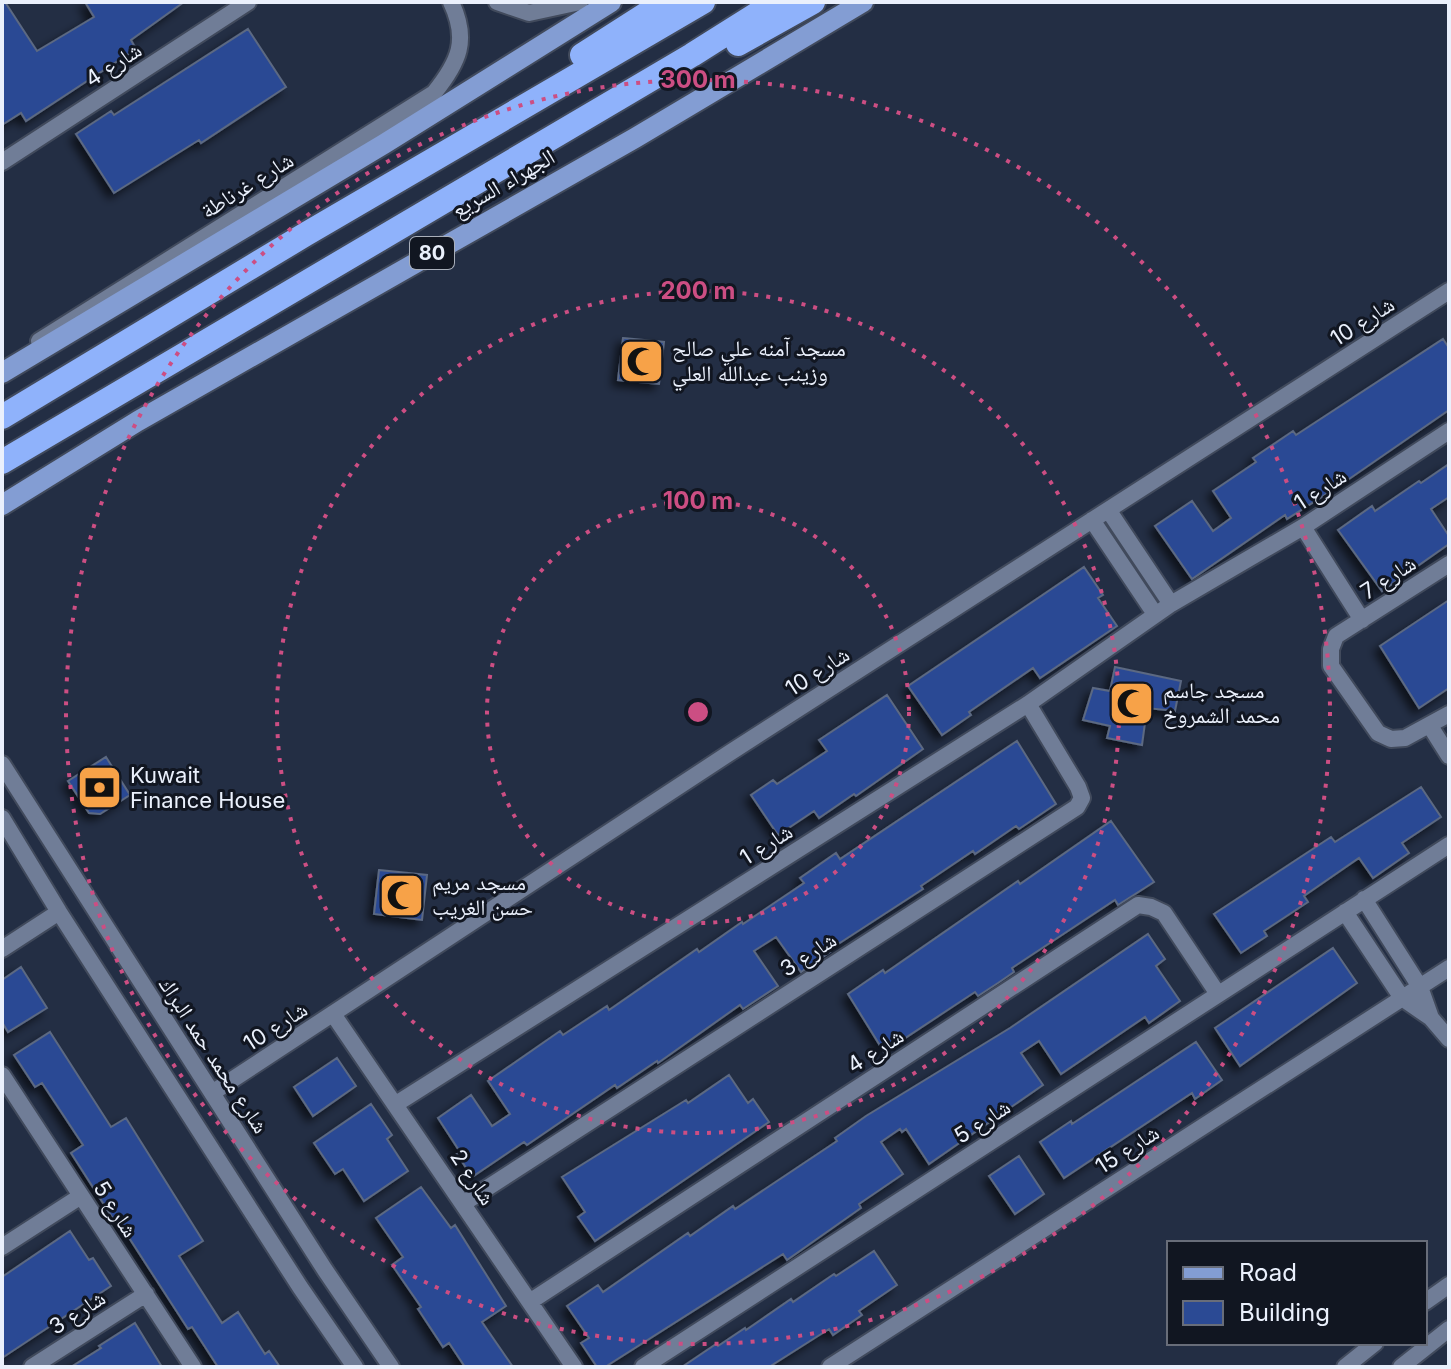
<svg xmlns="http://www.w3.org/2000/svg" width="1451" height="1369" font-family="Inter,'Noto Naskh Arabic',sans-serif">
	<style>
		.building { fill: #2b4a94; stroke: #5c6982; stroke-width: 2; filter: url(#shadow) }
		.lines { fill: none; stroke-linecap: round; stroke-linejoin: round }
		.minor-casing { stroke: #414a5c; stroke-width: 20 }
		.major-casing { stroke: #414a5c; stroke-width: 24 }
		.highway-casing { stroke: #414a5c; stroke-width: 28 }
		.minor { stroke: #707d97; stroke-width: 16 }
		.major { stroke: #839dd3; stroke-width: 20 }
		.highway { stroke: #8fb2fb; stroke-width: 24 }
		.ring { fill: none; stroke: #cc4e83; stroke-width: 4; stroke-dasharray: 4 8 }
		.labels { text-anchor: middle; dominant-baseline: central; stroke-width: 6; stroke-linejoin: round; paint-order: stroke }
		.shield { fill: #111621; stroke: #a9afba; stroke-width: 2 }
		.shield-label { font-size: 20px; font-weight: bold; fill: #eaf0fc }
		.street-label { font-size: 22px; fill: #eaf0fc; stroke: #111621 }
		.poi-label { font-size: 22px; fill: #eaf0fc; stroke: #111621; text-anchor: start }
		.centre { fill: #cc4e83; stroke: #111621; stroke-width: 4 }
		.ring-label { font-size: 24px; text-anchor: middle; font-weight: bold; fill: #cc4e83; stroke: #111621; stroke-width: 6; stroke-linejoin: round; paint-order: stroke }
	</style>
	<defs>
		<filter id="shadow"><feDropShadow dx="-5.5" dy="5.5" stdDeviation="4" flood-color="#0009"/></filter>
	</defs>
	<rect width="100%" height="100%" fill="#232e44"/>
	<path class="building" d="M2,2H5L37,51L94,17L85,2H184L131,40L136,49L26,121L21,113L2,125Z
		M248,29L286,87L201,143L199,140L114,193L76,134L111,111L114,115Z
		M623,338L664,342L659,384L618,380Z
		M1443,339L1449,348V410L1339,486L1287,519L1285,515L1192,579L1155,526L1192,501L1213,531L1231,518L1213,491L1256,462L1253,458L1293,431L1296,435Z
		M1449,464V497L1431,509L1449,536V544L1382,591L1338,530L1372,506L1375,511L1419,481L1421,483Z
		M1084,567L1103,595L1098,598L1117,626L1040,678L1033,668L969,712L971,715L942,735L908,686Z
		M1449,600V688L1419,708L1380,646Z
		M1115,667L1181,681L1175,711L1147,708L1142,745L1107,738L1110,726L1083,720L1093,688L1110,691Z
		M887,695L923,749L856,796L854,794L819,818L814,811L778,835L751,795L773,780L777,784L827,751L819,740Z
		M1017,741L1056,804L1019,829L1016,826L975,854L973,851L921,886L923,889L829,950L830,952L801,972L776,937L754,951L778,986L743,1009L740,1005L658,1063L657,1061L617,1088L615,1085L527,1145L524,1142L472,1177L457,1154L460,1152L438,1118L471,1095L492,1126L510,1114L488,1081L560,1031L563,1035L607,1006L609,1010L697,949L699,952L742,922L743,924L804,883L800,878L836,853L840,859Z
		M106,757L130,795L100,814L89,813L68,781Z
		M1421,787L1441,817L1402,843L1409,853L1373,878L1359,858L1304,896L1308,902L1264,931L1267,936L1241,953L1214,914L1331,837L1335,842Z
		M1111,821L1154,882L1118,905L1115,900L1012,968L1014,972L998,983L978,996L975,992L884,1052L848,994L883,970L885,973L1018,881L1020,884Z
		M379,870L427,875L422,920L374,914Z
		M1148,934L1165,959L1156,966L1180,1001L1149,1023L1145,1017L1061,1074L1039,1041L1021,1053L1043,1085L929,1164L906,1129L902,1132L900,1129L881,1142L903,1174L859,1204L861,1208L787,1260L783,1254L605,1367H597L581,1343L589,1338L567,1306L598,1285L603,1292L688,1233L690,1236L733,1206L735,1209L837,1141L835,1138L866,1116L1010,1028Z
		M1333,948L1357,983L1240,1066L1215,1028Z
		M21,967L47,1008L8,1032L2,1022V980Z
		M50,1032L111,1127L126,1118L203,1241L179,1256L222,1323L238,1312L265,1354L269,1351L280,1367H218L192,1327L188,1329L122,1227L119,1228L71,1153L83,1145L42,1083L35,1087L14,1055Z
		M1196,1042L1222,1080L1195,1099L1192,1093L1064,1178L1040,1142L1071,1121L1072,1124Z
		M337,1058L356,1086L313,1116L294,1087Z
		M729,1075L748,1103L753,1099L769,1122L595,1241L578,1217L585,1212L562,1177L686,1100L688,1103Z
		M371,1104L392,1135L387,1139L408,1171L364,1201L343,1169L335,1174L314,1143Z
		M1019,1156L1044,1194L1015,1214L989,1176Z
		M421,1187L451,1228L455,1225L506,1306L482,1322L513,1367H465L449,1343L443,1347L418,1309L421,1307L392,1265L403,1257L376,1218Z
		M70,1231L89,1260L93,1258L111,1286L2,1358V1277Z
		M874,1251L897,1285L859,1311L862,1315L833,1335L829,1329L769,1367H682L716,1344L718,1346L745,1328L746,1330L791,1299L793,1302L834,1274L836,1276Z
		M135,1323L162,1367H71L101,1348L99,1346Z"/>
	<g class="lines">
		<defs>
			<path id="minor" d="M497,2L529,13L580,2
				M2,162L248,2
				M39,341L434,93C459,62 469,40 451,2
				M1109,511L1171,604
				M1092,520L1155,614
				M1303,527L1362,620
				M1449,564L1336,636L1331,649V666L1378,733L1391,739L1405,738L1449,714
				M1430,726L1449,756
				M2,764L325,1270L391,1367
				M2,818L59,912L300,1287L355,1367
				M1364,899L1420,987L1431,1018
				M1345,912L1402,998L1431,1018L1449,1039
				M2,949L59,912
				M333,1014L574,1367
				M2,1075L193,1367
				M212,1093L731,752L1449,291
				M396,1104L1028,704L1171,604L1303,527L1449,431
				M464,1203L1077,807L1082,798L1078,787L1028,704
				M2,1247L81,1196
				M531,1301L1138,905L1151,907L1164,913L1218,994
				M1425,1302L1449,1285
				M32,1367L146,1294
				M643,1367L1449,845
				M830,1367L1449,968
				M1345,1367L1375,1343
				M1401,1367L1449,1329"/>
			<path id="major" d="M2,373L384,144L611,2
				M2,505L138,421L635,138L863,2"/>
			<path id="highway" d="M738,44L813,2
				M582,55L665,2
				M2,417L306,234L703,2
				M2,462L692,55L776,2"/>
		</defs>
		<use href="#minor" class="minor-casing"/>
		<use href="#major" class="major-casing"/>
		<use href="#highway" class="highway-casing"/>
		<use href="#minor" class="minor"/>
		<use href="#major" class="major"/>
		<use href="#highway" class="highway"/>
	</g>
	<g class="ring">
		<circle cx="698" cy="712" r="211"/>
		<circle cx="698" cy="712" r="421"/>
		<circle cx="698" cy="712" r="632"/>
	</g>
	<defs>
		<symbol id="mosque-square" viewBox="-11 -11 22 22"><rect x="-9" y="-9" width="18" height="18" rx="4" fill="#f7a248" stroke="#111621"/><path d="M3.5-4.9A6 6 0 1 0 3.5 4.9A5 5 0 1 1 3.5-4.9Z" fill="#111"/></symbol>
		<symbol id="bank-square" viewBox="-11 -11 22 22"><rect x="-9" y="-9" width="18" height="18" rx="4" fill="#f7a248" stroke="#111621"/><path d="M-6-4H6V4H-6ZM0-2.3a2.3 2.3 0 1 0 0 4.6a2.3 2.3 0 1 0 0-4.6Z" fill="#111"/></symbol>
	</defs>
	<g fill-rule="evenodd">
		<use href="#mosque-square" x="616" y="336" width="51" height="51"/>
		<use href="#mosque-square" x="1106" y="678" width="51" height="51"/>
		<use href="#bank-square" x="74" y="762" width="51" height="51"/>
		<use href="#mosque-square" x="376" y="870" width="51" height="51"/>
	</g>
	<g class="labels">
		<rect class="shield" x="410" y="237" width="44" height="32" rx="6"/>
		<g class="shield-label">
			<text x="432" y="253">80</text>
		</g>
		<g class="street-label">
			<text transform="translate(113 64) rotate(-33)">شارع 4</text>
			<text transform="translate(503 183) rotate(-30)">الجهراء السريع</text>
			<text transform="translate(247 185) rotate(-32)">شارع غرناطة</text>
			<text transform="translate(1362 321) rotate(-33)">شارع 10</text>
			<text transform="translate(1320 489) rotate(-33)">شارع 1</text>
			<text transform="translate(1388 577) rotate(-33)">شارع 7</text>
			<text transform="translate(817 671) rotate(-33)">شارع 10</text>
			<text transform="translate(766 844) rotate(-32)">شارع 1</text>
			<text transform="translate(808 954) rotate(-33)">شارع 3</text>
			<text transform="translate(275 1026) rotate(-33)">شارع 10</text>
			<text transform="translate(875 1050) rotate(-33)">شارع 4</text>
			<text transform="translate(214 1055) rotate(57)">شارع محمد حمد البراك</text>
			<text transform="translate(982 1121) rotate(-33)">شارع 5</text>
			<text transform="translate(1127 1149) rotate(-33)">شارع 15</text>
			<text transform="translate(473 1177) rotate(56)">شارع 2</text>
			<text transform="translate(116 1209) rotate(57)">شارع 5</text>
			<text transform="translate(77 1312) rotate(-33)">شارع 3</text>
		</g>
		<g class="poi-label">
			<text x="672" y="348">مسجد آمنه علي صالح<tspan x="672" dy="25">وزينب عبدالله العلي</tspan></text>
			<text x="1163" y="690">مسجد جاسم<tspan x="1163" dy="25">محمد الشمروخ</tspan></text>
			<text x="130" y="775">Kuwait<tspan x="130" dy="25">Finance House</tspan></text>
			<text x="432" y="882">مسجد مريم<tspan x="432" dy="25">حسن الغريب</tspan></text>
		</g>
	</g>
	<circle cx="698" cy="712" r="12" class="centre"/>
	<g class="ring-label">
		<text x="698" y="88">300 m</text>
		<text x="698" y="299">200 m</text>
		<text x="698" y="509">100 m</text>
	</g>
	<rect width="1451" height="1369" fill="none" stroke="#eaf0fc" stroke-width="8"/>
	<rect x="1167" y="1241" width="260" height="104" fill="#111621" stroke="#686d79" stroke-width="2"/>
	<rect x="1183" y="1267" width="40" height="12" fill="#839dd3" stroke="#686d79" stroke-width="2"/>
	<text x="1239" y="1281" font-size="24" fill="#eaf0fc">Road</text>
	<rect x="1183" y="1301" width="40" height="24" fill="#2b4a94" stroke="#686d79" stroke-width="2"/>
	<text x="1239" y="1321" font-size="24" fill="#eaf0fc">Building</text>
</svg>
